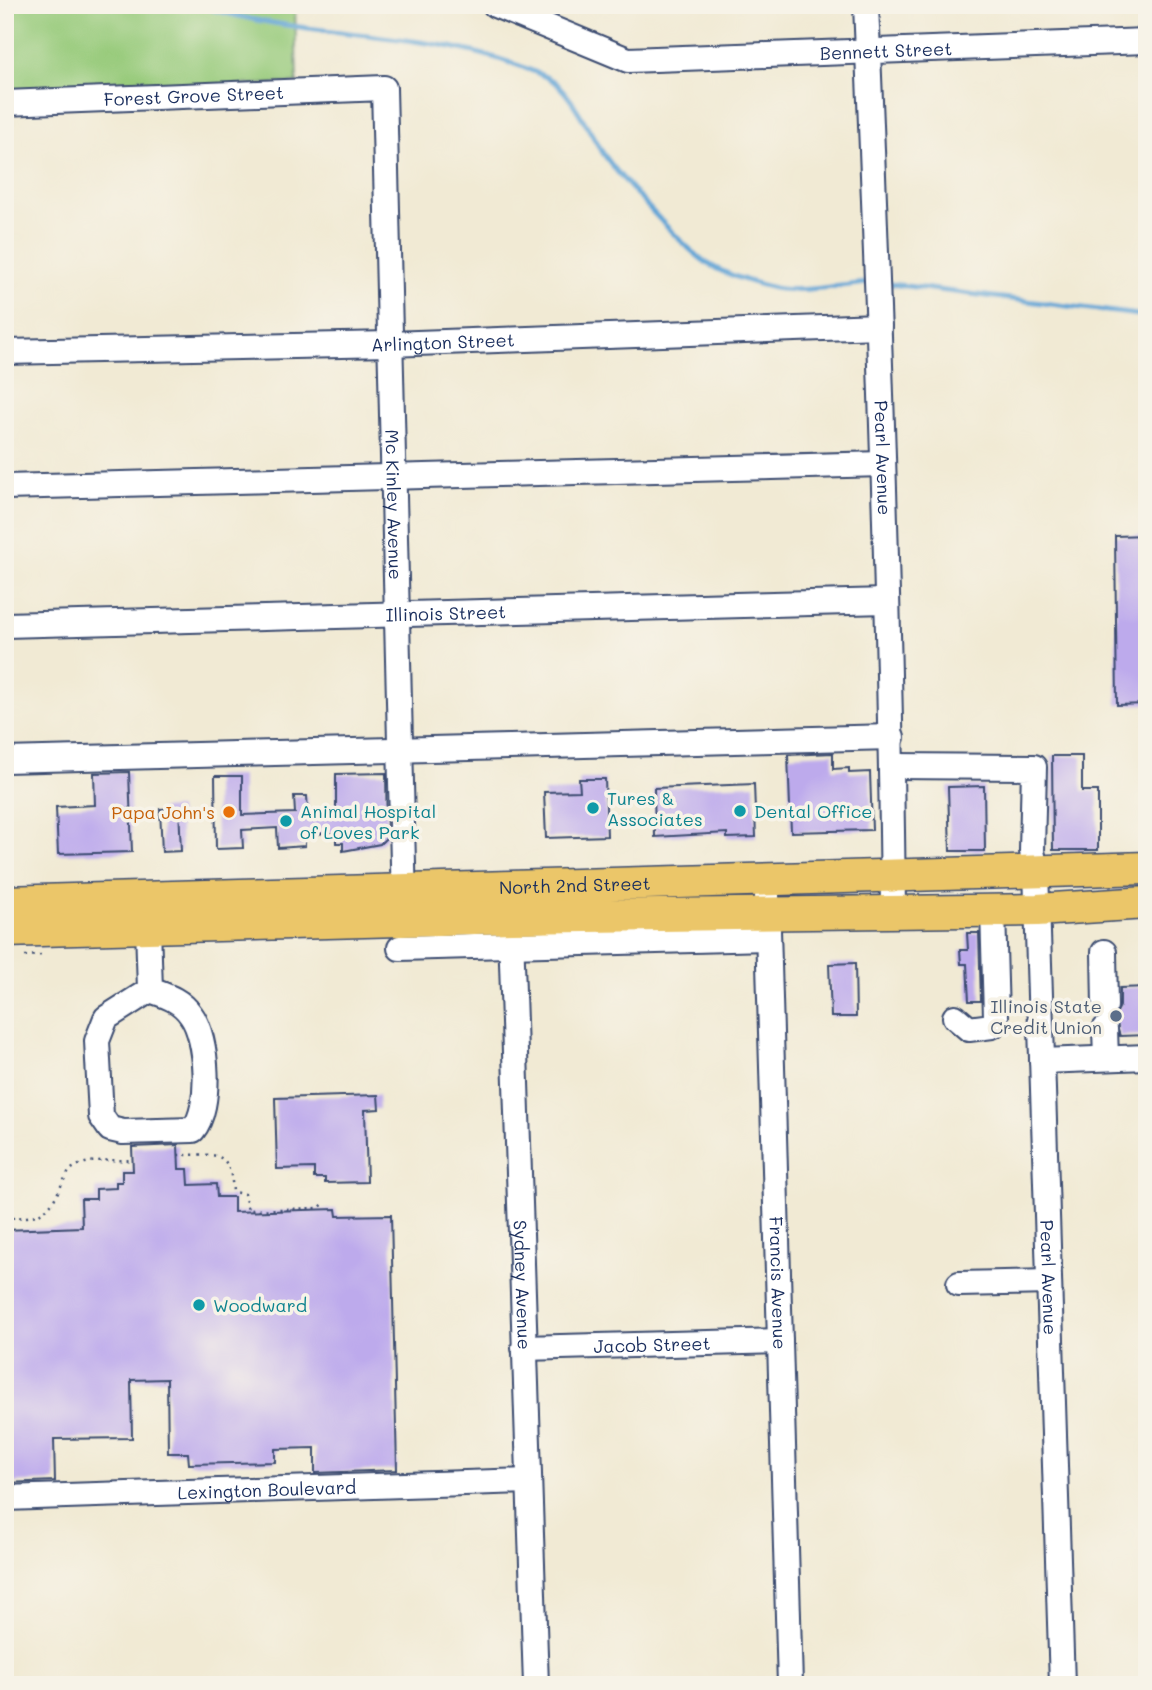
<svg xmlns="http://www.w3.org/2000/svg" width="1152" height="1690" font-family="Mali,sans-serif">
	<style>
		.green { fill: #98cb7b; stroke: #5a7d6c; stroke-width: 2 }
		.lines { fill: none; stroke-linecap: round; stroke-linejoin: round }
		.stream { stroke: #62a5d6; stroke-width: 5 }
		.building { fill: #bdaaec }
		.minor-casing { stroke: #3b4b70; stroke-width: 28 }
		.major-casing { stroke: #3b4b70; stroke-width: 35 }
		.path { stroke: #3b4b70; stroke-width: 2.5; stroke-dasharray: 2 5; stroke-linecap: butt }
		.minor { stroke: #fff; stroke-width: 24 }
		.major { stroke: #ebc669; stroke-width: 32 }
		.culture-dot { fill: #0f9aa8; stroke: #f7f3e8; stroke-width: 2.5 }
		.food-dot { fill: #e8710a; stroke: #f7f3e8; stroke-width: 2.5 }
		.service-dot { fill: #5c6f8a; stroke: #f7f3e8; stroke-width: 2.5 }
		.labels { text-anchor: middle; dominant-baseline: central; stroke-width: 7; stroke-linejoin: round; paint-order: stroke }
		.street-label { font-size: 18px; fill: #1b2f5e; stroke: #f7f3e8 }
		.culture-label { font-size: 18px; fill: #0d838f; stroke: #f7f3e8; text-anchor: start }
		.food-label { font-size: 18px; fill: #c56008; stroke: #f7f3e8; text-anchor: end }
		.service-label { font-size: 18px; fill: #4e5e75; stroke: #f7f3e8; text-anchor: end }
	</style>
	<rect width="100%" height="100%" fill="#f7f3e8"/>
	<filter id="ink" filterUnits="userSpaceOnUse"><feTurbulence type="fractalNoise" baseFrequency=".0143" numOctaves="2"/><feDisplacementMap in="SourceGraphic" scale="14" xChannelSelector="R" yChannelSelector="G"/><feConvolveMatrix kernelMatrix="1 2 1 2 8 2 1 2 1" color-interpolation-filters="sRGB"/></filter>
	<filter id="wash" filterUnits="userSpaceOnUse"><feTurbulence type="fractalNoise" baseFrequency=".00686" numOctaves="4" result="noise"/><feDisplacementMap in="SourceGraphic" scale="28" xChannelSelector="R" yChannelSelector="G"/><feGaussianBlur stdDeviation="1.57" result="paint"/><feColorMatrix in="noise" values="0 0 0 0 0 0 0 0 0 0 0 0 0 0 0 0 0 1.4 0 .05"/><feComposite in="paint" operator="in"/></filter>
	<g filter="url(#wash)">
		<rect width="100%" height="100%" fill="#f1ead4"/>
		<path class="green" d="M5,5H295L297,83L5,92Z"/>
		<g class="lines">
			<path class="stream" d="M198,5C311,43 439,25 548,78C568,87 589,131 601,150C616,174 686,251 710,265C729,276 753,283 774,288C800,293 842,285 869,283
				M882,283L1147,316"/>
		</g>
		<g id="blocks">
			<path class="building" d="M1147,535V704L1117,705L1115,536Z
				M833,753V769L849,768V773L870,772L872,830L791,832L788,755Z
				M1052,756H1082V791H1098V850H1053Z
				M129,772L132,852L58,854L56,807L95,805L94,773Z
				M386,773L387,837L380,844L343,851V843H336V833L305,834V846L278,848L277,828L242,830L243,848L216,849L215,776H242V815L295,813L294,796H307L308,813L336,811V774Z
				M579,779H605L607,836L546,838L544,792L580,791Z
				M754,784L756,837L727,838V833L655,837L654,788Z
				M984,786L985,851H950L948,787Z
				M179,808L181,851L162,852L160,809Z
				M967,933H979L981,1001H969L967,964H961L960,950H968Z
				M855,963L856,1017H831L829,964Z
				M1147,987V1035L1120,1036L1114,1018L1120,1006V988Z
				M378,1095L379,1109L365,1110L367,1182L325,1183V1178H314V1168L277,1169L275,1098Z
				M178,1145L179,1169H188L189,1185L216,1184L217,1197H234V1212L336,1209L337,1216L391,1215L397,1470L315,1473V1448L275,1449V1462L189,1464L188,1453H168L167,1379L131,1380L132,1438L54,1439L55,1481L5,1483V1230L82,1227L81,1199H96V1189L116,1188V1182H122V1171H133L132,1147Z"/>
		</g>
	</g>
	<g filter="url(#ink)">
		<use href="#blocks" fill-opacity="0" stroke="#3b4b70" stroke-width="2"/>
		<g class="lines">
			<defs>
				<g id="minor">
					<path id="s1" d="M495,5L628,60L1147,41"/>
					<path id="s2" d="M866,5C879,307 890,609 893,911"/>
					<path id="s3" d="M5,103L384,88L404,905"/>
					<path id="s4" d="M5,352L390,344L879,326"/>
					<path d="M5,487L883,464"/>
					<path id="s5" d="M5,625L887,601"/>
					<path d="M5,760L892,737"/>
					<path id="s6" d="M892,766L1034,767L1032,851L1036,870L1062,1685"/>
					<path id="s7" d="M767,895L790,1685"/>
					<path id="s8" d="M510,902L536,1685"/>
					<path d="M148,927L150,990L106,1018L97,1041L101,1116L110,1129L123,1132L193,1130C212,1108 208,1038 191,1015C181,1000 167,996 150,990"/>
					<path d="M400,948L767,938"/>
					<path d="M1104,952L1105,1006"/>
					<path d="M955,1017L969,1029L992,1026L996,1017L993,910"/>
					<path d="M1105,1029L1106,1058"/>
					<path d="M1042,1061L1147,1057"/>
					<path d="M959,1284L1049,1282"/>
					<path id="s9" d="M524,1348L780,1341"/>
					<path id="s10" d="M5,1498L529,1481"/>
				</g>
				<g id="major">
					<path id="s11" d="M5,902L1147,868"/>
					<path d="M5,931L511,917L1037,910L1147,903"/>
				</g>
			</defs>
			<use href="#minor" class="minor-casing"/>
			<use href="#major" class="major-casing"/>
			<path class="path" d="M25,956L43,955
				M178,1155C217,1155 230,1148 233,1192L244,1194L248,1210L319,1208L326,1202
				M5,1218C38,1217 47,1217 61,1186C64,1180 67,1173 73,1168C89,1158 114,1161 132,1160"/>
			<use href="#minor" class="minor"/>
			<use href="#major" class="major"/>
		</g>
	</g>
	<g class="culture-dot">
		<circle cx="593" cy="808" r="7"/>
		<circle cx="740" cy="811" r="7"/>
		<circle cx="286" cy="821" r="7"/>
		<circle cx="199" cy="1305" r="7"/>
	</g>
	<circle class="food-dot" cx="229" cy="812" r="7"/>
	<circle class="service-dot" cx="1116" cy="1016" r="7"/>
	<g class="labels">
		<g class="street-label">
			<text stroke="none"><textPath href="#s1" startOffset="402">Bennett Street</textPath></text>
			<text stroke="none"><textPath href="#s3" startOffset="189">Forest Grove Street</textPath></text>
			<text stroke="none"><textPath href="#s4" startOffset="438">Arlington Street</textPath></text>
			<text stroke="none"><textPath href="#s2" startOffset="453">Pearl Avenue</textPath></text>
			<text stroke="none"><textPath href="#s3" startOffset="796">Mc Kinley Avenue</textPath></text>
			<text stroke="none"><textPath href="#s5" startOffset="441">Illinois Street</textPath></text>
			<text stroke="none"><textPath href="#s11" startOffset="570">North 2nd Street</textPath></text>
			<text stroke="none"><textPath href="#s6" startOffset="653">Pearl Avenue</textPath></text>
			<text stroke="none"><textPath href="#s7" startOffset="388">Francis Avenue</textPath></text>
			<text stroke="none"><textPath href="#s8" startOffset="383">Sydney Avenue</textPath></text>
			<text stroke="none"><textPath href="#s9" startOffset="128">Jacob Street</textPath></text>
			<text stroke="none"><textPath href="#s10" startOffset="262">Lexington Boulevard</textPath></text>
		</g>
		<g class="culture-label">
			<text x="607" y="798">Tures &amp;<tspan x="607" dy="21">Associates</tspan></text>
			<text x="300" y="811">Animal Hospital<tspan x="300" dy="21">of Loves Park</tspan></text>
			<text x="754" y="811">Dental Office</text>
			<text x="213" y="1305">Woodward</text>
		</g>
		<g class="food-label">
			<text x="215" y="812">Papa John's</text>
		</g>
		<g class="service-label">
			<text x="1102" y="1006">Illinois State<tspan x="1102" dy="21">Credit Union</tspan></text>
		</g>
	</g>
	<rect width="1152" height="1690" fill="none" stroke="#f7f3e8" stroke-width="28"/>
</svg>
